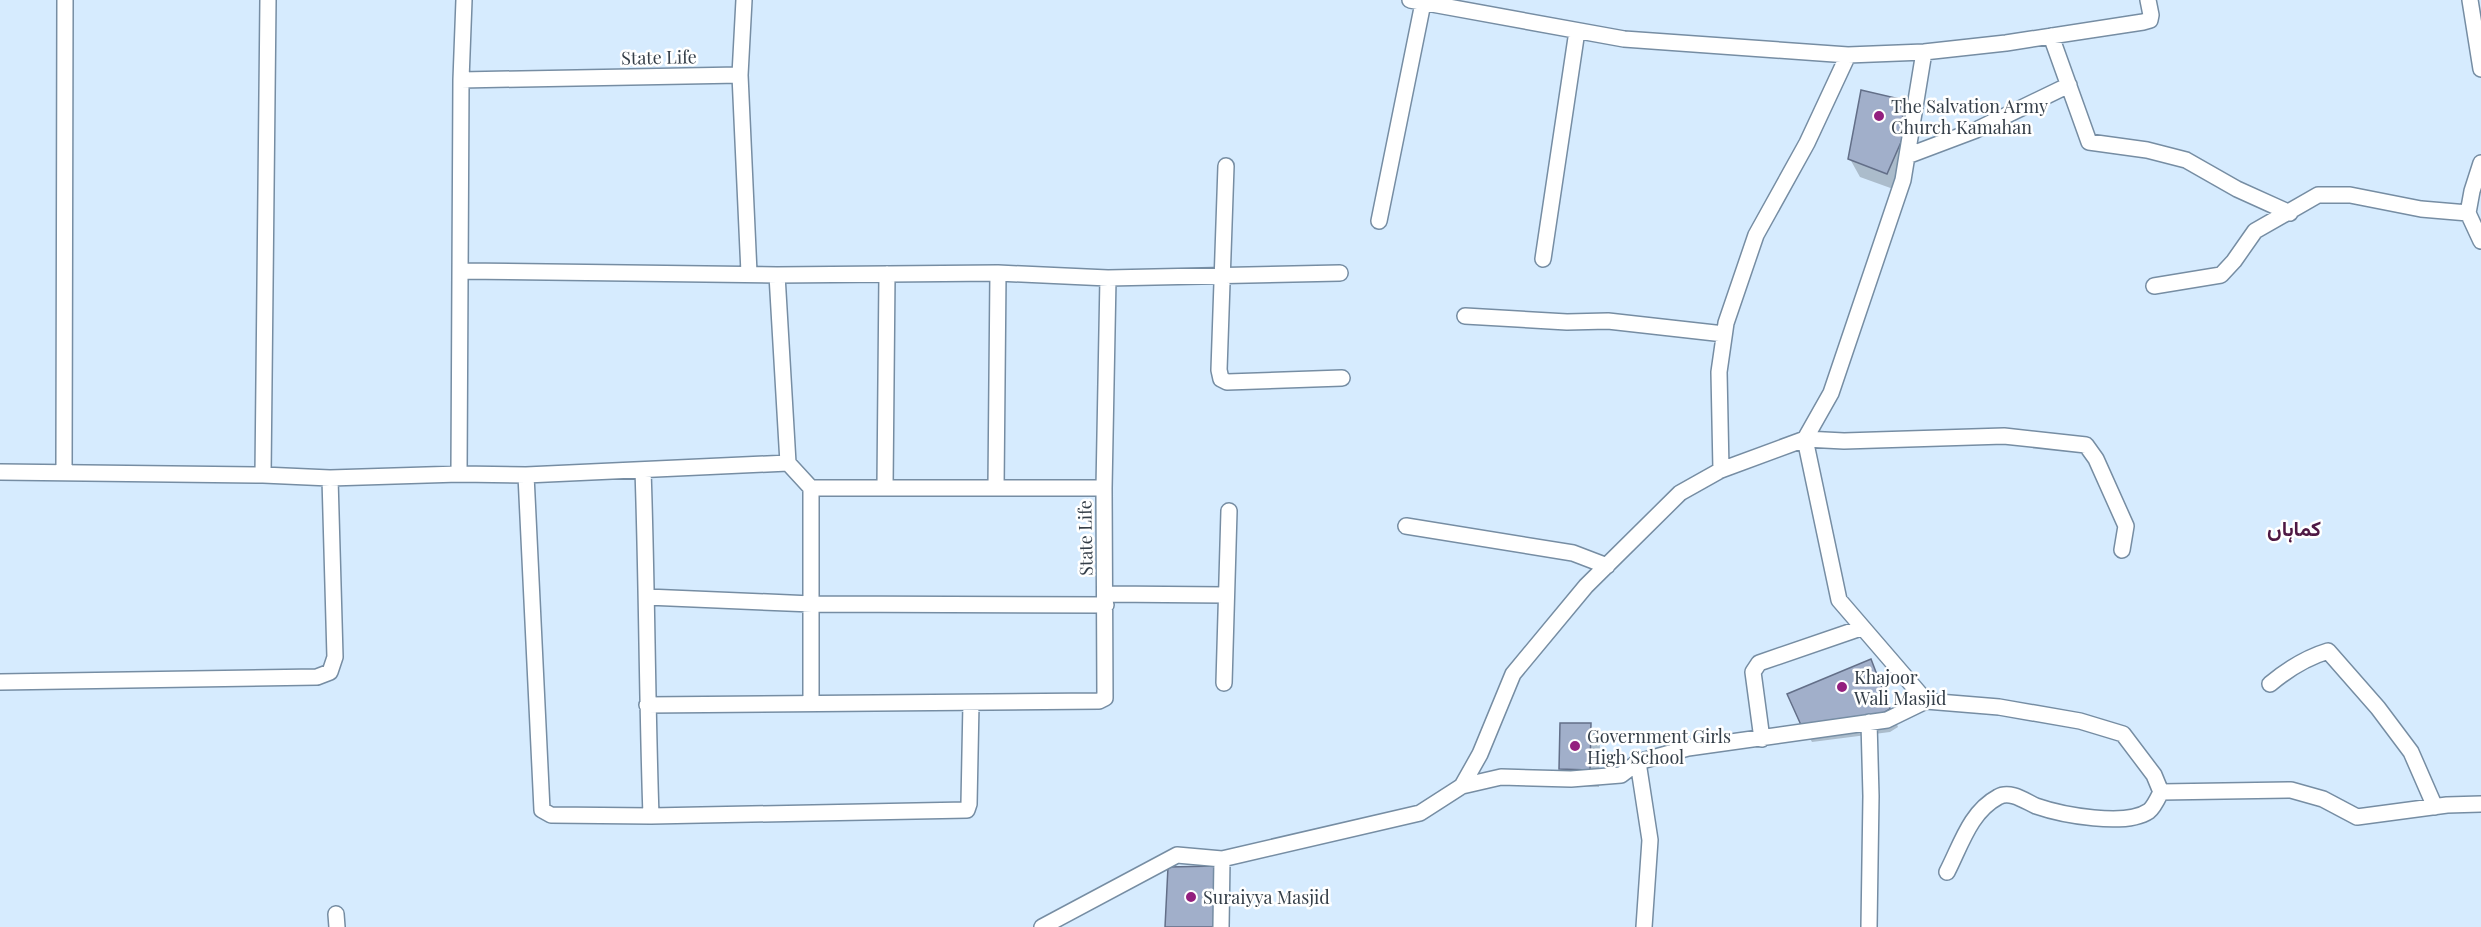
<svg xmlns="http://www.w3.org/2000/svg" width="2481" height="927" font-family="'Playfair Display',Vazirmatn,serif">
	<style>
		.shadow { fill: #0003 }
		.building { fill: #a1afca; stroke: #636f88; stroke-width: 1.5 }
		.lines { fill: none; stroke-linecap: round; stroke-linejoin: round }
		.minor-casing { stroke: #768da3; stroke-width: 18 }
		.minor { stroke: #fff; stroke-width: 15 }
		.poi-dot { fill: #931f7e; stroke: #fff; stroke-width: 2 }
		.labels { text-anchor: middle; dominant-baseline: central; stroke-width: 5; stroke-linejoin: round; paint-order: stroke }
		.street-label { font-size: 18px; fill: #343e48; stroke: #fff }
		.poi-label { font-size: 18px; fill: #343e48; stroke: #fff; text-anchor: start }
		.quarter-label { font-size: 21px; font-weight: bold; fill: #4e1843; stroke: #fff }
	</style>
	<rect width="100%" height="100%" fill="#d6ebfe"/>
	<path class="shadow" d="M1899,101L1909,118L1896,190L1860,177L1850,159Z
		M1870,661L1880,678L1898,727L1890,732L1812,742L1802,725Z
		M1590,725L1600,742L1599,787L1571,786L1561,769Z"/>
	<path class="building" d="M1861,90L1900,99L1905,133L1887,174L1848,159Z
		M1871,659L1890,709L1880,715L1801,725L1787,694Z
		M1560,723H1591L1590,770L1559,769Z
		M1216,866L1215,927H1165L1168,867Z"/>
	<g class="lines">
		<defs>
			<path id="minor" d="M744,0L740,75L749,273
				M1410,0L1624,39L1848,55L1924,52L2006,43L2143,22L2150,20L2151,15L2148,0
				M2470,0L2481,69
				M2051,36L2089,142L2147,150L2186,160L2237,189L2290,213
				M461,80L740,75
				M1907,156L1976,130L2069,85
				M2481,163L2472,191L2468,213L2481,241
				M1226,166L1219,370L1221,379L1227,382L1342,378
				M1379,221L1423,3
				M1543,259L1577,31
				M461,271L777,275L998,273L1108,278L1340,273
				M777,275L788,463
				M2154,286L2221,275L2234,261L2255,231L2318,195H2350L2421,209L2468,213
				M1465,316L1567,322L1608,321L1724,334
				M643,470C647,585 647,700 651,816
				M1721,470L1719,372L1726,323L1756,235L1807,143L1848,55
				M0,472L263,475L330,478L459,474L526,475L788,463L811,488V704
				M64,472L65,0
				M459,474L461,80L464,0
				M263,475L268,0
				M526,475L542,810L551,815L651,816L967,810L969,804L971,703
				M885,486L887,274
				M996,487L998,273
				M811,488H1104
				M1406,526L1573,553L1607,566
				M1106,594L1225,595
				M647,597L812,604L1106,605
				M0,682L317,677L330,672L335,657L330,478
				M1224,683L1229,511
				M2270,684C2288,669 2305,658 2328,651L2378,708L2411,752L2435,807
				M1926,701L1839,600L1805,439L1844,441L2004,436L2086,445L2096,459L2126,526L2122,550
				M647,705L1099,701L1105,698L1104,488L1108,278
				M1869,722L1871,796L1869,927
				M1762,739L1753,672L1759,663L1861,628
				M1638,762L1650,840L1644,927
				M1462,786L1501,777L1571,779L1621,775L1638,762L1688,748L1887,720L1926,701L1999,707L2080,721L2123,734L2154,775L2161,792C2158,798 2154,807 2149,811C2126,827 2062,815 2036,806C2025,801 2010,790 1998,797C1970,812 1961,845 1947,872
				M2161,792L2291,790L2323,799L2357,817L2447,805L2481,804
				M336,914L337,927
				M1042,927L1177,855L1222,859L1420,813L1462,786L1480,754L1513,674L1586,586L1680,493L1721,470L1805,439L1831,393L1903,180L1924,52
				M1221,927L1222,859"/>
		</defs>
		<use href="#minor" class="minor-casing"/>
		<use href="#minor" class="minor"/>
	</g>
	<g class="poi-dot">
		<circle cx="1879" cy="116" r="6"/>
		<circle cx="1842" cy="687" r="6"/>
		<circle cx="1575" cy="746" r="6"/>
		<circle cx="1191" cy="897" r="6"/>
	</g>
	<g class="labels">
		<g class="street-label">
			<text transform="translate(659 57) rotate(-1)">State Life</text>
			<text transform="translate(1085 538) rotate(-91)">State Life</text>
		</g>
		<g class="poi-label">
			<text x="1891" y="106">The Salvation Army<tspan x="1891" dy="21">Church Kamahan</tspan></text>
			<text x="1854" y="677">Khajoor<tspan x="1854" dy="21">Wali Masjid</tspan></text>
			<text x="1587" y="736">Government Girls<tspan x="1587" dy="21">High School</tspan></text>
			<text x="1203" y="897">Suraiyya Masjid</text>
		</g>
		<g class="quarter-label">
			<text x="2294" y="527">کماہاں</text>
		</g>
	</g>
</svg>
